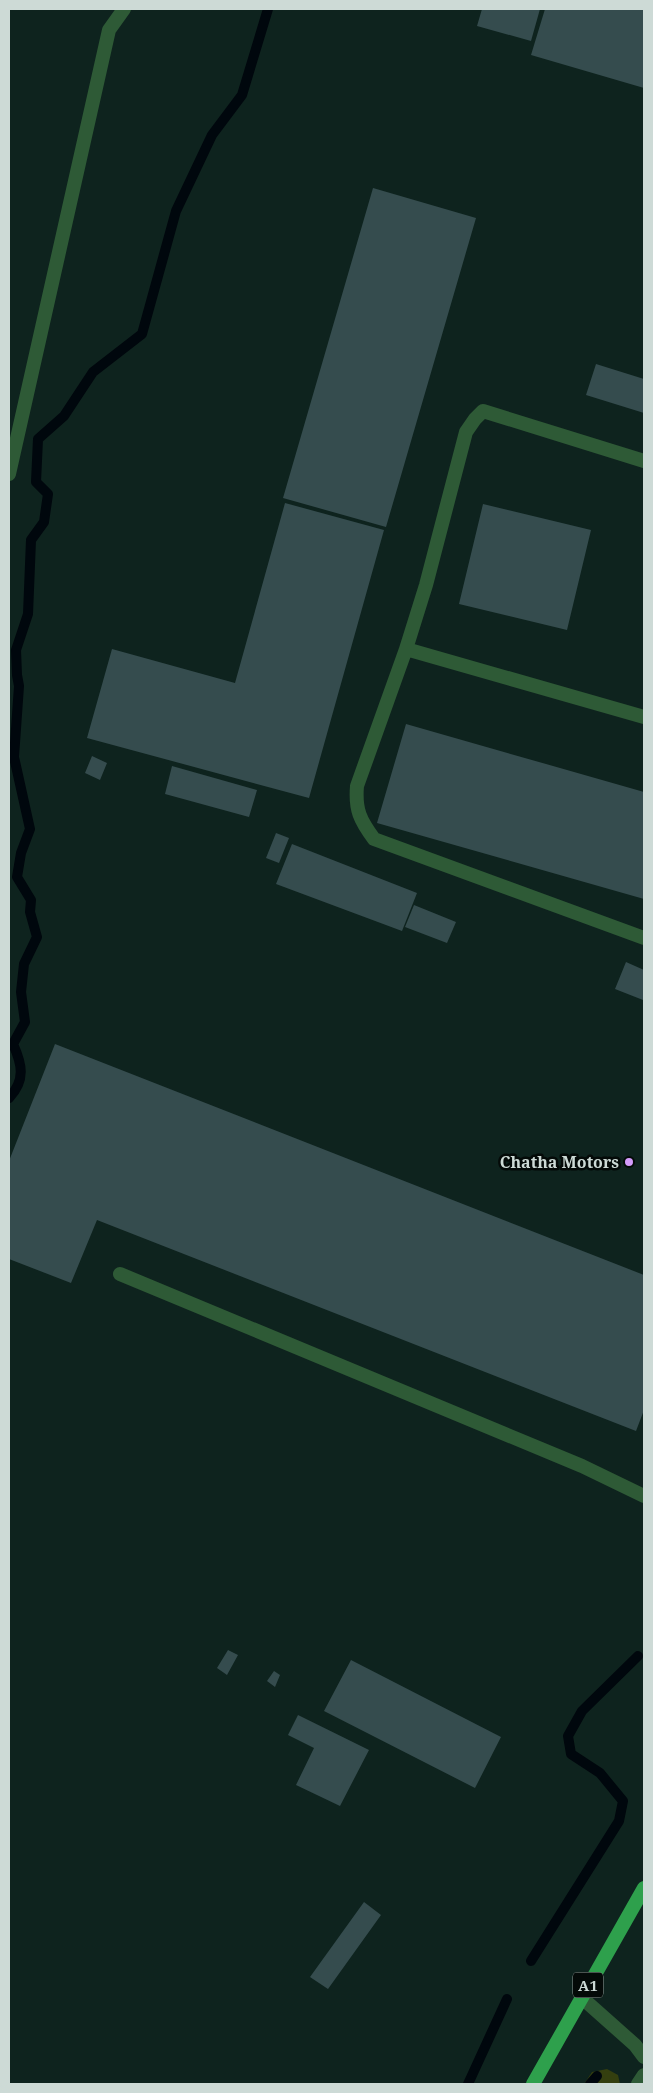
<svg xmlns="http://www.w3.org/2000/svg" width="653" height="2093" font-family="'Noto Serif',serif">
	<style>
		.green { fill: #343f0f }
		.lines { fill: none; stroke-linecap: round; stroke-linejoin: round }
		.stream { stroke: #00070d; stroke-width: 10 }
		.building { fill: #354c4e }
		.service { stroke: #2e5a36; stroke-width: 14 }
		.trunk { stroke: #2ea04c; stroke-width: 14 }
		.poi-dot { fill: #d49cfb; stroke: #040a08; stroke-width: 2 }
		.labels { text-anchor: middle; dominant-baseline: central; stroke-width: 5; stroke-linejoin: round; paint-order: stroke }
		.shield { fill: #040a08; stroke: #919c98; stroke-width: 1 }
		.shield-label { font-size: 15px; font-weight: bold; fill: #cddad6 }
		.poi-label { font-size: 16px; font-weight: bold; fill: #cddad6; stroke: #040a08; text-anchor: end }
	</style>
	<rect width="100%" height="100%" fill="#0e231e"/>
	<path class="green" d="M607,2069L618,2075L620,2084H584L592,2072Z"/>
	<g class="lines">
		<path class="stream" d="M9,1098C26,1080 22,1064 13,1044L25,1022L21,992L24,964L37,937L30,912L31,900L17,877L21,853L30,829L14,757L19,686L17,675L16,650L28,614L31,540L44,522L48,494L36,482L38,439L64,416L93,372L142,334L176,211L212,135L242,95L268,9
			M531,1961L619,1821L623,1801L600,1773L571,1754L568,1736L582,1711L638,1656
			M468,2084L507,1999
			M590,2084L597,2076"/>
	</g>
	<path class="building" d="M482,9H540L531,41L477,26Z
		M545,9H644V88L531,55Z
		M373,188L476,218L386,527L283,498Z
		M596,364L644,379V413L586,395Z
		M285,503L384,530L309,798L87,738L112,649L235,683Z
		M483,504L591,530L567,630L459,604Z
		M406,724L644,792V899L377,823Z
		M92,756L107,763L100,780L85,773Z
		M172,766L257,790L249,817L165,794Z
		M276,833L289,838L279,863L266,858Z
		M292,844L417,893L402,931L276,884Z
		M414,905L456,922L447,943L405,927Z
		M626,962L644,970L643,1000L615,989Z
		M55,1044L644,1275V1410L636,1431L97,1220L71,1283L9,1259V1161Z
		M228,1650L238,1655L227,1675L217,1668Z
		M351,1660L501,1737L475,1788L324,1711Z
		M274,1671L280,1675L275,1687L267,1681Z
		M298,1715L369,1750L340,1806L296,1785L314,1748L288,1735Z
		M364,1902L381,1915L328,1989L310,1977Z"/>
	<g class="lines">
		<path class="service" d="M9,474L109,30L124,9
			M406,649L426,585L466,432L475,419L483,411L644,461
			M644,717L406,649L357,786C355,810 360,820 374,839L644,938
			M120,1274L582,1466L644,1496
			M581,1997L635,2045L644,2057
			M638,2084L644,2075"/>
		<path class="trunk" d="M533,2084L644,1888"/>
	</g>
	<circle class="poi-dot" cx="629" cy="1162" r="5"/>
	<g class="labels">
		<rect class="shield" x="573" y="1972.5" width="30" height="25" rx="4"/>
		<g class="shield-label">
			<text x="588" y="1985">A1</text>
		</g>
		<g class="poi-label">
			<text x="619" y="1162">Chatha Motors</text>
		</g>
	</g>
	<rect width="653" height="2093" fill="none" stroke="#cddad6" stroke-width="20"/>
</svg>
